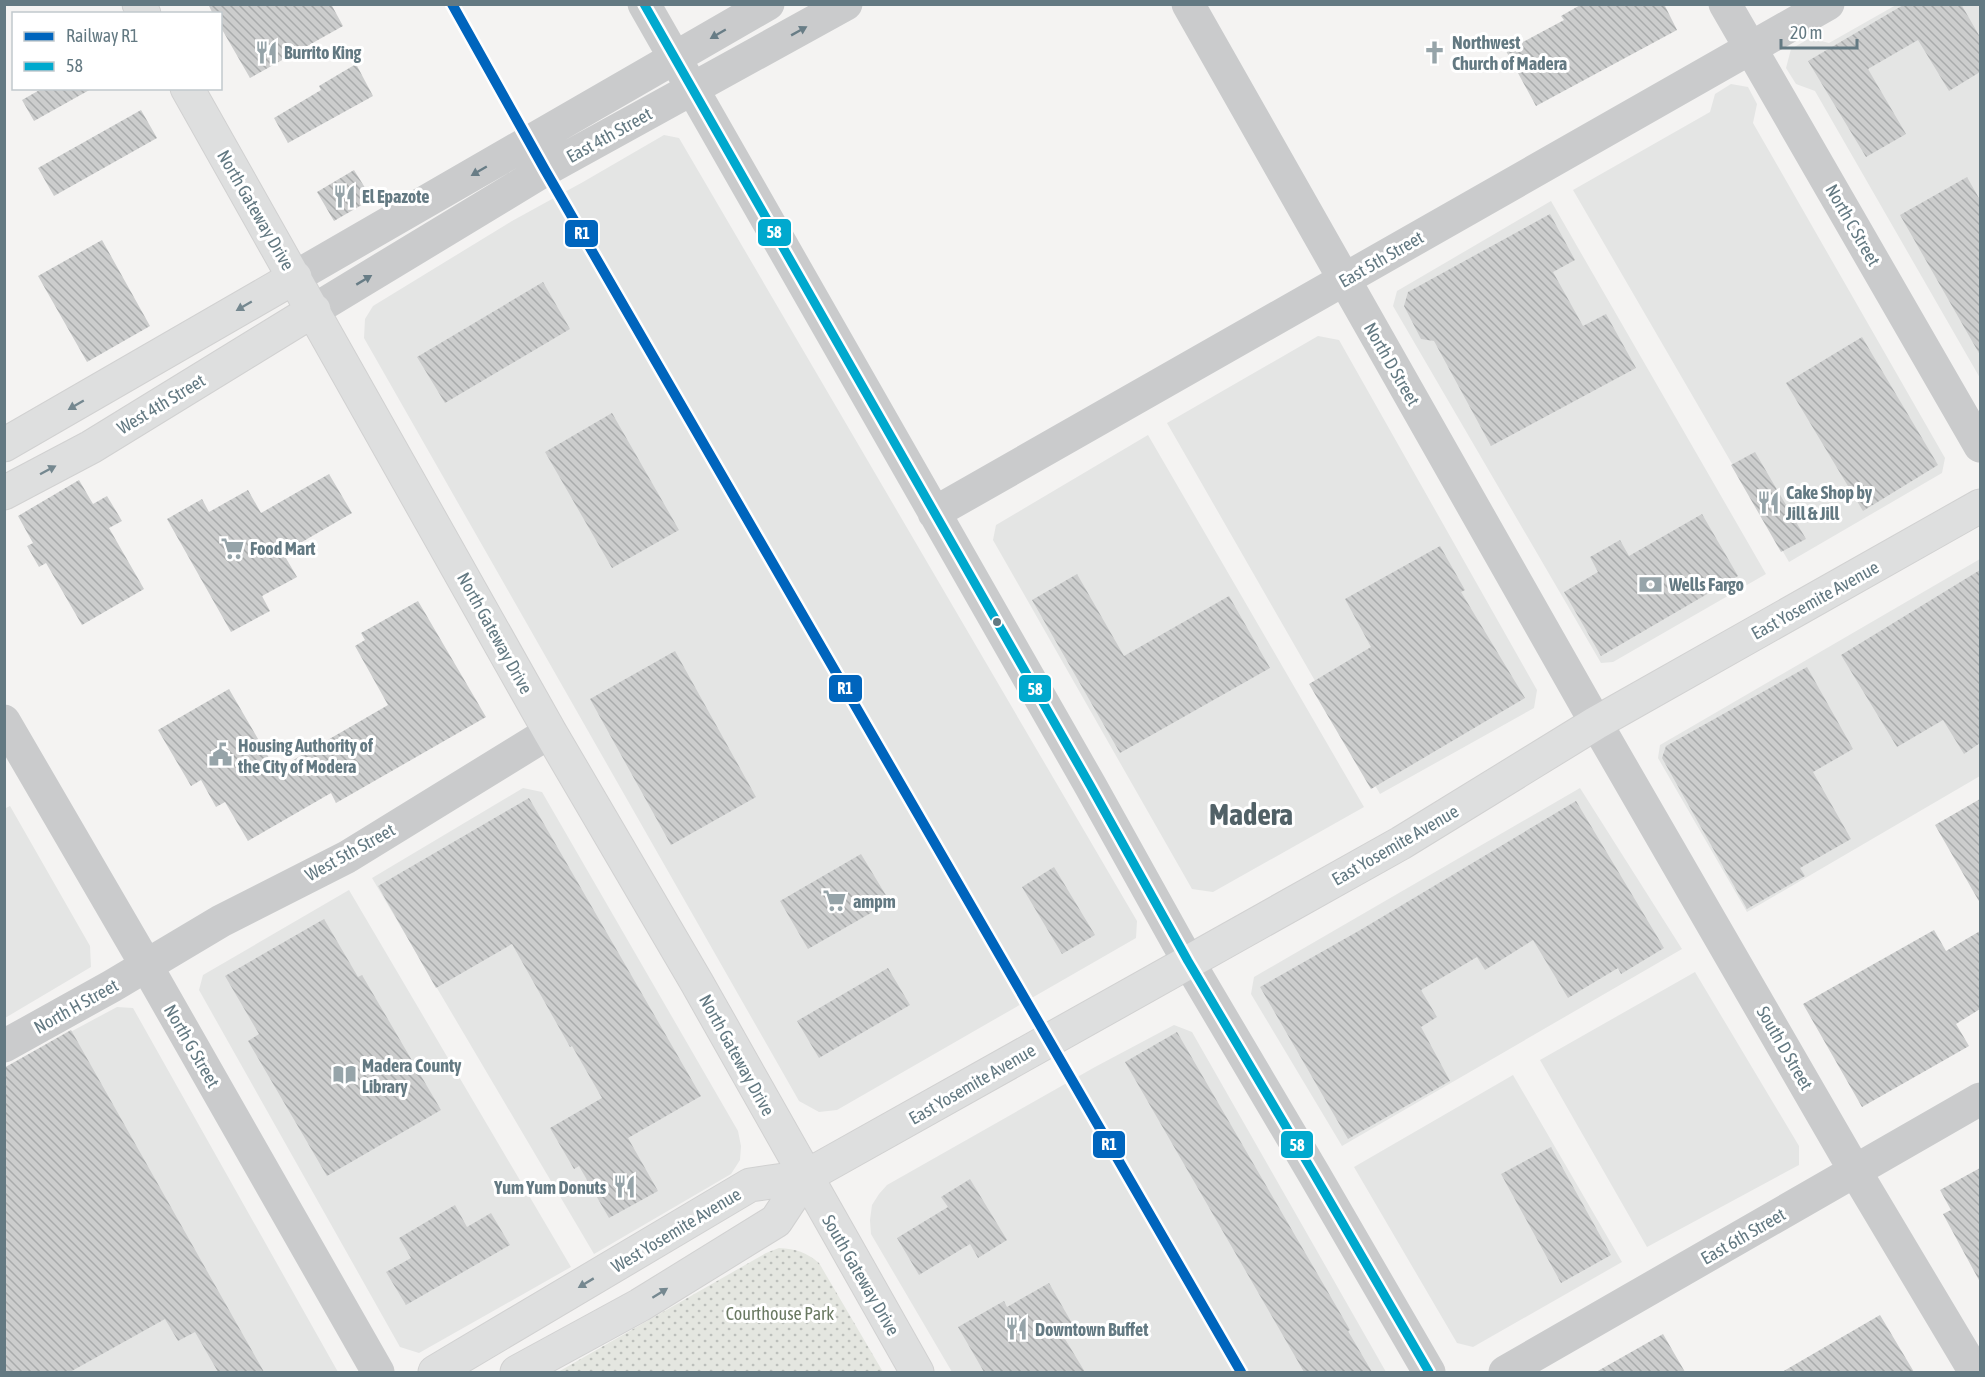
<svg xmlns="http://www.w3.org/2000/svg" width="1985" height="1377" font-family="'Asap Condensed',sans-serif">
	<style>
		.built { fill: #e4e5e4 }
		.grass { fill: url(#grass-dots) }
		.building { fill: url(#building-back-hatch) }
		.lines { fill: none; stroke-linecap: round; stroke-linejoin: round }
		.major-casing { stroke: #d1d1d1; stroke-width: 35 }
		.minor { stroke: #cacbcc; stroke-width: 33 }
		.major { stroke: #dedfdf; stroke-width: 33 }
		.bus-1-casing { stroke: #fff; stroke-width: 14 }
		.bus-1 { stroke: #00a9ce; stroke-width: 9 }
		.rail-1-casing { stroke: #fff; stroke-width: 15 }
		.rail-1 { stroke: #0065bd; stroke-width: 10 }
		.oneway { fill: #687d86 }
		.oneway2 { fill: #758890 }
		.bus-dot { fill: #637982; stroke: #fff; stroke-width: 2 }
		.labels { text-anchor: middle; dominant-baseline: central; stroke-width: 6; stroke-linejoin: round; paint-order: stroke }
		.poi-label { font-size: 18px; font-weight: bold; fill: #637982; stroke: #fff; text-anchor: start }
		.street-label { font-size: 18px; fill: #637982; stroke: #fff }
		.park-label { font-size: 18px; fill: #6a7962; stroke: #fff }
		.town-label { font-size: 30px; font-weight: bold; fill: #516167; stroke: #fff }
		.line-badge { stroke: #fff; stroke-width: 2 }
		.badge-label { font-size: 16px; text-anchor: middle; font-weight: bold; fill: #fff }
	</style>
	<defs>
		<pattern id="grass-dots" width="8" height="8" patternUnits="userSpaceOnUse" patternTransform="scale(1.5)"><rect width="8" height="8" fill="#e4e6e0"/><path d="M2 2h.1M6 6h.1" fill="none" stroke="#bcbfbb" stroke-width="1.8" stroke-linecap="round"/></pattern>
		<pattern id="building-back-hatch" width="6" height="6" patternUnits="userSpaceOnUse" patternTransform="scale(1.5)"><rect width="6" height="6" fill="#cccdcd"/><path d="M-1 5l2 2M0 0l6 6M5-1l2 2" fill="none" stroke="#a9abac"/></pattern>
	</defs>
	<rect width="100%" height="100%" fill="#f4f3f2"/>
	<path class="built" d="M1896,5H1980V378L1815,91L1796,84L1786,68L1791,49L1810,38L1829,43Z
		M1731,84L1748,87L1757,104L1753,123L1945,458L1942,473L1789,562L1573,190L1710,112L1715,94Z
		M664,135L679,138L1137,921L1136,938L837,1110L819,1112L799,1101L364,338L365,319L373,306L512,221L583,182Z
		M1551,201L1766,574L1613,662L1601,663L1393,306L1397,291Z
		M1318,336L1339,340L1537,690L1534,708L1380,794L1167,423Z
		M1148,435L1364,807L1213,892L1192,889L993,540L996,525Z
		M1980,559V776L1747,912L1658,758L1660,745Z
		M523,788L542,792L738,1131L741,1146L740,1160L731,1174L594,1254L372,878Z
		M1580,788L1682,949L1342,1146L1251,994L1254,977Z
		M10,806L90,946L91,967L5,1018L4,809Z
		M349,890L571,1267L419,1353L400,1347L199,990L203,975Z
		M1695,972L1799,1146V1165L1647,1247L1540,1060Z
		M117,1007L133,1008L338,1372H5V1067Z
		M1174,1025L1192,1032L1386,1372H952L871,1234L870,1220L872,1205L879,1194L887,1185L1095,1067Z
		M1513,1075L1622,1262L1473,1347L1457,1343L1354,1167Z"/>
	<path class="grass" d="M779,1248C796,1249 806,1252 819,1263L883,1372H558L766,1253Z"/>
	<path class="building" d="M208,4H331L343,26L250,78L220,26V14H213Z
		M1582,4H1664L1677,30L1536,106L1506,51L1564,20L1561,16Z
		M1905,4H1961L1980,37V72L1949,91L1918,40L1868,69L1906,134L1866,157L1808,61Z
		M356,64L373,96L288,143L274,118L321,90L319,86Z
		M43,88H93L34,121L22,100Z
		M141,110L157,138L54,196L38,168Z
		M354,170L372,199L334,221L317,192Z
		M1967,177L1980,200V355L1900,215Z
		M1550,214L1575,260L1553,272L1583,326L1606,314L1636,368L1491,446L1434,341L1421,339L1404,306L1408,292Z
		M102,240L150,326L87,362L38,276Z
		M543,282L570,329L445,403L417,357Z
		M1862,337L1938,465L1863,511L1786,383Z
		M612,413L679,530L612,568L545,452Z
		M1755,452L1806,539L1781,552L1731,465Z
		M329,474L352,513L283,553L297,577L262,596L270,611L231,632L167,519L202,499L209,512L248,490L261,513Z
		M79,480L93,504L107,496L122,521L109,528L144,589L82,625L46,563L39,567L27,546L33,543L18,516Z
		M1702,514L1738,576L1601,656L1564,592L1598,572L1590,557L1620,540L1629,556Z
		M1440,546L1465,590L1461,592L1525,698L1371,789L1309,684L1371,647L1345,599Z
		M1980,570V743L1964,754L1943,720L1897,747L1841,655Z
		M1077,574L1124,656L1229,596L1270,668L1120,753L1032,600Z
		M418,601L486,717L336,803L331,793L248,841L225,802L216,807L201,780L191,786L158,730L229,689L276,770L388,705L355,646L365,640L361,633Z
		M675,651L756,797L671,845L590,699Z
		M1807,667L1853,749L1813,772L1851,839L1800,868L1805,876L1747,909L1662,758L1666,746Z
		M529,798L701,1096L628,1138L658,1191L609,1218L579,1166L574,1169L550,1128L602,1098L572,1046L570,1047L512,944L436,988L378,886Z
		M1980,799V903L1935,825Z
		M1576,801L1664,948L1621,974L1618,968L1568,998L1533,940L1485,970L1477,957L1421,990L1437,1017L1421,1027L1450,1081L1348,1139L1260,987L1362,929Z
		M861,854L890,902L808,949L780,901Z
		M1054,867L1095,935L1062,954L1022,887Z
		M324,919L358,977L362,975L441,1110L327,1176L248,1041L259,1034L225,976Z
		M1934,930L1946,951L1980,931V1009L1956,1024L1969,1046L1862,1107L1803,1004Z
		M888,968L910,1005L819,1058L797,1021Z
		M71,1030L264,1372H218L195,1332L178,1341L165,1319L70,1372H4V1068Z
		M1177,1032L1350,1330L1348,1331L1372,1372H1304L1125,1062Z
		M1551,1147L1611,1255L1561,1283L1501,1174Z
		M1980,1168V1282L1943,1214L1951,1210L1940,1190Z
		M970,1179L1007,1240L978,1258L970,1244L919,1275L897,1238L948,1207L941,1197Z
		M455,1205L467,1227L491,1213L510,1245L406,1305L386,1272L411,1258L399,1238Z
		M1049,1283L1077,1332L1065,1339L1085,1372H984L958,1327L1004,1301L1007,1307Z
		M1880,1315L1914,1372H1782Z
		M1663,1334L1685,1372H1596Z"/>
	<g class="lines">
		<defs>
			<path id="major" d="M139,4L144,14
				M187,88L550,732L697,983L917,1372
				M4,445L295,277
				M4,493L91,447L314,310
				M435,1372L750,1185L805,1177L1401,843L1596,723L1980,506
				M517,1372L640,1305L776,1221L805,1177"/>
		</defs>
		<use href="#major" class="major-casing"/>
		<path class="minor" d="M644,4L1090,785L1188,961L1314,1174L1429,1372
			M1188,4L1596,723L1855,1171L1975,1372
			M1725,4L1980,446
			M295,277L768,4
			M314,310L545,170L846,4
			M934,513L1828,4
			M4,721L146,965L378,1372
			M4,1046L112,986L221,921L347,857L550,732
			M1505,1372L1980,1099"/>
		<use href="#major" class="major"/>
		<defs>
			<path id="bus-1" d="M644,4L1090,785L1188,961L1314,1174L1429,1372"/>
		</defs>
		<use href="#bus-1" class="bus-1-casing"/>
		<use href="#bus-1" class="bus-1"/>
		<defs>
			<path id="rail-1" d="M452,4L545,170L1241,1372"/>
		</defs>
		<use href="#rail-1" class="rail-1-casing"/>
		<use href="#rail-1" class="rail-1"/>
	</g>
	<defs><path id="oneway-solid" d="M-6-.8H1V-3.2L6.5 0L1 3.2V.8H-6Z" transform="scale(1.5)"/></defs>
	<g class="oneway">
		<use href="#oneway-solid" transform="translate(799 31) rotate(-29)"/>
		<use href="#oneway-solid" transform="translate(718 34) rotate(150)"/>
		<use href="#oneway-solid" transform="translate(479 171) rotate(150)"/>
		<use href="#oneway-solid" transform="translate(364 280) rotate(-31)"/>
	</g>
	<g class="oneway2">
		<use href="#oneway-solid" transform="translate(244 306) rotate(150)"/>
		<use href="#oneway-solid" transform="translate(76 405) rotate(150)"/>
		<use href="#oneway-solid" transform="translate(48 470) rotate(-28)"/>
		<use href="#oneway-solid" transform="translate(586 1283) rotate(149)"/>
		<use href="#oneway-solid" transform="translate(660 1293) rotate(-32)"/>
	</g>
	<defs>
		<symbol id="restaurant-bare" viewBox="-9 -9 18 18"><path d="M-5-6h1v4h1v-4h1v4h1v-4h1v5L-1.5 .5V6h-2V.5L-5-1ZM5-6V6H3V1.5H1.5Q1.5-4 5-6Z" fill="#96a4a9" stroke="#fff" stroke-width="2.5" paint-order="stroke"/></symbol>
		<symbol id="church-bare" viewBox="-9 -9 18 18"><path d="M-1.2-6h2.4v3.5h3.3v2.4h-3.3V6h-2.4V-.1h-3.3v-2.4h3.3Z" fill="#96a4a9" stroke="#fff" stroke-width="2.5" paint-order="stroke"/></symbol>
		<symbol id="supermarket-bare" viewBox="-9 -9 18 18"><path d="M-6-5.5h2.5l.6 2H6L4.5 2H-2.5L-4.4-4H-6ZM-1.5 3.2a1.3 1.3 0 1 0 .1 0ZM3 3.2a1.3 1.3 0 1 0 .1 0Z" fill="#96a4a9" stroke="#fff" stroke-width="2.5" paint-order="stroke"/></symbol>
		<symbol id="bank-bare" viewBox="-9 -9 18 18"><path d="M-6-4H6V4H-6ZM0-2.3a2.3 2.3 0 1 0 0 4.6a2.3 2.3 0 1 0 0-4.6Z" fill="#96a4a9" stroke="#fff" stroke-width="2.5" paint-order="stroke"/></symbol>
		<symbol id="civic-bare" viewBox="-9 -9 18 18"><path d="M-.6-6.5H3V-4.5H.6V-3L4-1V1h2V6H-6V1h2V-1L-.6-3ZM-1.2 2.5V6h2.4V2.5Z" fill="#96a4a9" stroke="#fff" stroke-width="2.5" paint-order="stroke"/></symbol>
		<symbol id="library-bare" viewBox="-9 -9 18 18"><path d="M-6-4Q-3-5.5-.7-3.5V5Q-3 3-6 4ZM6-4Q3-5.5 .7-3.5V5Q3 3 6 4Z" fill="#96a4a9" stroke="#fff" stroke-width="2.5" paint-order="stroke"/></symbol>
	</defs>
	<g fill-rule="evenodd">
		<use href="#restaurant-bare" x="250" y="36" width="33" height="33"/>
		<use href="#church-bare" x="1418" y="36" width="33" height="33"/>
		<use href="#restaurant-bare" x="328" y="180" width="33" height="33"/>
		<use href="#restaurant-bare" x="1752" y="486" width="33" height="33"/>
		<use href="#supermarket-bare" x="216" y="532" width="33" height="33"/>
		<use href="#bank-bare" x="1634" y="568" width="33" height="33"/>
		<use href="#civic-bare" x="204" y="738" width="33" height="33"/>
		<use href="#supermarket-bare" x="818" y="884" width="33" height="33"/>
		<use href="#library-bare" x="328" y="1058" width="33" height="33"/>
		<use href="#restaurant-bare" x="608" y="1170" width="33" height="33"/>
		<use href="#restaurant-bare" x="1000" y="1312" width="33" height="33"/>
	</g>
	<circle class="bus-dot" cx="997" cy="622" r="5"/>
	<g class="labels">
		<g class="poi-label">
			<text x="1452" y="42">Northwest<tspan x="1452" dy="21">Church of Madera</tspan></text>
			<text x="284" y="52">Burrito King</text>
			<text x="362" y="196">El Epazote</text>
			<text x="1786" y="492">Cake Shop by<tspan x="1786" dy="21">Jill &amp; Jill</tspan></text>
			<text x="250" y="548">Food Mart</text>
			<text x="1669" y="584">Wells Fargo</text>
			<text x="238" y="745">Housing Authority of<tspan x="238" dy="21">the City of Modera</tspan></text>
			<text x="853" y="901">ampm</text>
			<text x="362" y="1065">Madera County<tspan x="362" dy="21">Library</tspan></text>
			<text x="606" y="1187" text-anchor="end">Yum Yum Donuts</text>
			<text x="1035" y="1329">Downtown Buffet</text>
		</g>
		<g class="street-label">
			<text transform="translate(609 135) rotate(-29)">East 4th Street</text>
			<text transform="translate(256 210) rotate(60)">North Gateway Drive</text>
			<text transform="translate(1853 225) rotate(60)">North C Street</text>
			<text transform="translate(1381 259) rotate(-30)">East 5th Street</text>
			<text transform="translate(1392 364) rotate(60)">North D Street</text>
			<text transform="translate(161 404) rotate(-31)">West 4th Street</text>
			<text transform="translate(1815 600) rotate(-29)">East Yosemite Avenue</text>
			<text transform="translate(495 633) rotate(61)">North Gateway Drive</text>
			<text transform="translate(1395 845) rotate(-30)">East Yosemite Avenue</text>
			<text transform="translate(350 852) rotate(-29)">West 5th Street</text>
			<text transform="translate(76 1006) rotate(-29)">North H Street</text>
			<text transform="translate(192 1046) rotate(60)">North G Street</text>
			<text transform="translate(1785 1048) rotate(60)">South D Street</text>
			<text transform="translate(737 1055) rotate(61)">North Gateway Drive</text>
			<text transform="translate(972 1084) rotate(-30)">East Yosemite Avenue</text>
			<text transform="translate(676 1230) rotate(-31)">West Yosemite Avenue</text>
			<text transform="translate(1743 1236) rotate(-30)">East 6th Street</text>
			<text transform="translate(861 1275) rotate(60)">South Gateway Drive</text>
		</g>
		<g class="park-label">
			<text x="780" y="1313">Courthouse Park</text>
		</g>
		<g class="town-label">
			<text x="1251" y="814">Madera</text>
		</g>
	</g>
	<g class="line-badge">
		<rect x="757" y="218" width="35" height="29" rx="6" fill="#00a9ce"/>
		<rect x="564" y="219" width="35" height="29" rx="6" fill="#0065bd"/>
		<rect x="828" y="674" width="35" height="29" rx="6" fill="#0065bd"/>
		<rect x="1018" y="674" width="34" height="29" rx="6" fill="#00a9ce"/>
		<rect x="1092" y="1130" width="34" height="29" rx="6" fill="#0065bd"/>
		<rect x="1280" y="1130" width="34" height="29" rx="6" fill="#00a9ce"/>
	</g>
	<g class="badge-label">
		<text x="774" y="238">58</text>
		<text x="582" y="239">R1</text>
		<text x="845" y="694">R1</text>
		<text x="1035" y="695">58</text>
		<text x="1109" y="1150">R1</text>
		<text x="1297" y="1151">58</text>
	</g>
	<rect width="1985" height="1377" fill="none" stroke="#637982" stroke-width="12"/>
	<rect x="12" y="12" width="210" height="78" fill="#ffffff" stroke="#c1c9cd" stroke-width="1.5"/>
	<rect x="24" y="32" width="30" height="9" fill="#0065bd" stroke="#c1c9cd" stroke-width="1.5"/>
	<text x="66" y="42" font-size="18" fill="#637982">Railway R1</text>
	<rect x="24" y="62" width="30" height="9" fill="#00a9ce" stroke="#c1c9cd" stroke-width="1.5"/>
	<text x="66" y="72" font-size="18" fill="#637982">58</text>
	<path d="M1781 39v9h76v-9" fill="none" stroke="#637982" stroke-width="3"/>
	<text x="1790" y="39" font-size="18" fill="#637982" stroke="#ffffff" stroke-width="4.5" paint-order="stroke">20 m</text>
</svg>
